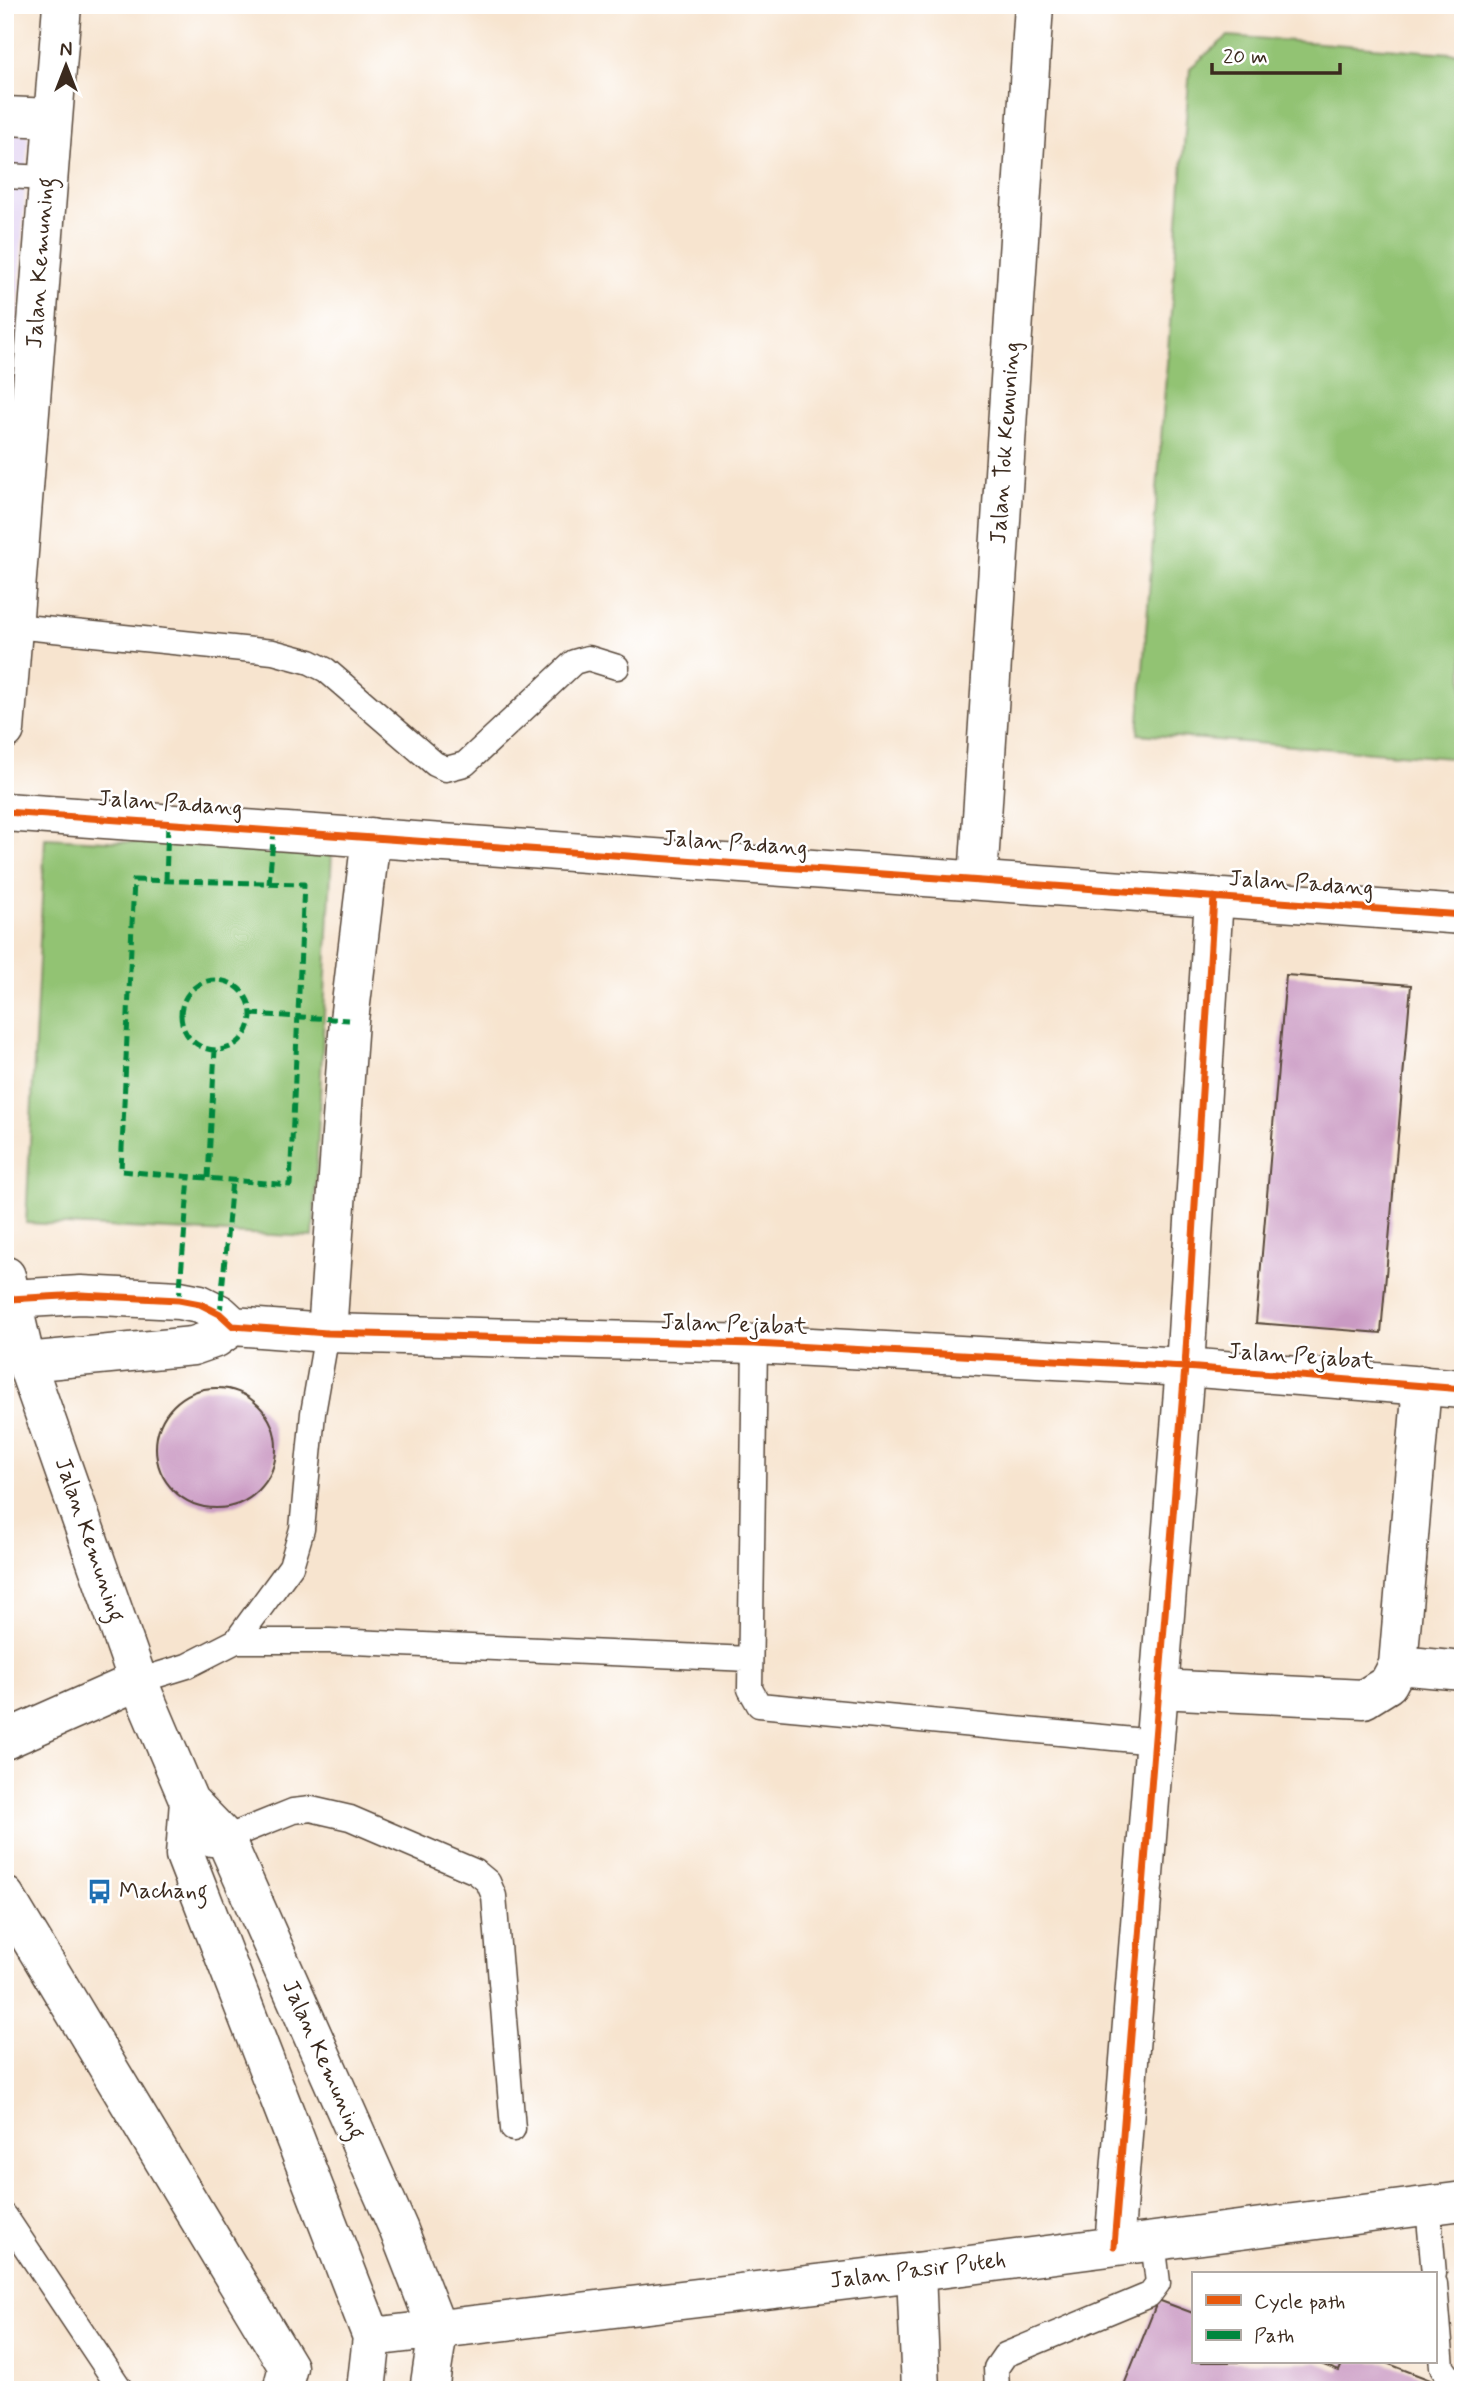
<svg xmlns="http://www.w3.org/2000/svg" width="1468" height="2395" font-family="Mynerve,sans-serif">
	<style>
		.built { fill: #e2d4f3 }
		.green { fill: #92c373; stroke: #667648; stroke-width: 2 }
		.building { fill: #ca9ac3 }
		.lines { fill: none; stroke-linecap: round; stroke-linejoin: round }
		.lane-casing { stroke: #574639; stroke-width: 27 }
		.street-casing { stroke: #574639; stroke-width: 41 }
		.secondary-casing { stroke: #574639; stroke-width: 41 }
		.lane { stroke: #fff; stroke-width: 24 }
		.street { stroke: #fff; stroke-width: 38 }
		.secondary { stroke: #fff; stroke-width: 38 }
		.quiet { stroke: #00873e; stroke-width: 5; stroke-dasharray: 10 5; stroke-linecap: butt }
		.cycleway-casing { stroke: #fff; stroke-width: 11 }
		.cycleway { stroke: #e8590c; stroke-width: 7 }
		.labels { text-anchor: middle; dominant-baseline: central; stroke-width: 5; stroke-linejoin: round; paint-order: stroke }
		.street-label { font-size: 23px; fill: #3b2a1e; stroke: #fff }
		.poi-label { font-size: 23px; fill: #3b2a1e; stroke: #fff; text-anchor: start }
	</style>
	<rect width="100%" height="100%" fill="#fff"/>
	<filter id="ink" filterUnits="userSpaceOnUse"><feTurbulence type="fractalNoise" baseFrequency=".0143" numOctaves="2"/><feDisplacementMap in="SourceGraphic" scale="14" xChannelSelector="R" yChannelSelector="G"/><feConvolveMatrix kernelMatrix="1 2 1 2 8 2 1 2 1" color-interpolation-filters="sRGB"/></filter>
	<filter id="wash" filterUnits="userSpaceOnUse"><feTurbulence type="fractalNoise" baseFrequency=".00686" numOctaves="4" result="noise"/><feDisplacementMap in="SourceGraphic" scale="28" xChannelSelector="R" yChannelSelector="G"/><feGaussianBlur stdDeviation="1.57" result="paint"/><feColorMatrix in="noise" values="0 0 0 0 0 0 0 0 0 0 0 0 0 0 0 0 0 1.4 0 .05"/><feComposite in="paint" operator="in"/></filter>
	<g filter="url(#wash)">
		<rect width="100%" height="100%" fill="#f7e4cf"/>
		<path class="built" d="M5,133L28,135L5,529Z"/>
		<path class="green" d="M1228,36L1463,54V759L1138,734L1190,68Z
			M45,838L332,852L313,1237L26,1223Z"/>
		<g id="blocks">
			<path class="building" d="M1286,975L1411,985L1381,1333L1256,1323Z
				M156 1448a60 60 0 1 1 120 0a60 60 0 1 1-120 0Z
				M1158,2300L1193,2313V2362H1316L1339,2371L1343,2362H1384L1456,2390H1122Z"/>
		</g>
	</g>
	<g filter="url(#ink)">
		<use href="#blocks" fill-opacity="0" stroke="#574639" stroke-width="2"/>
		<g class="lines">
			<defs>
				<path id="lane" d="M5,176L48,178
					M14,626L273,652L310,662L326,670L435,764L446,769L465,764L574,662L588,658L617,667
					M755,1344L750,1689L759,1705L1155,1742
					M236,1641H330L750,1659
					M138,1681L187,1666L236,1641L291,1566L302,1529L313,1413L327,1333
					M211,1844L293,1811L311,1809L350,1818L476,1872L488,1882L494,1896L513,2129
					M1428,2206L1434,2274
					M5,2216L121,2390
					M1435,2284L1442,2367L1449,2377L1463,2381
					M997,2390L996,2368L1005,2355L1149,2295L1158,2283L1153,2241"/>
				<path id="street" d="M5,116L52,118
					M978,880L1034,5
					M327,1333L349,1020L371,837
					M1398,1665L1422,1385
					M1159,1689L1364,1699L1388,1684L1398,1665L1463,1671
					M5,1740L138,1681
					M5,1896L288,2367L284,2382
					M1114,2246L1185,1367L1214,897
					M916,2272L921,2390"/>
				<path id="secondary" d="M5,730L62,5
					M5,812L1463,915
					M6,1276L26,1362L138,1681L189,1801L225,1838L398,2228L438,2331
					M10,1299L81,1295L179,1300L200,1304L220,1314L233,1326L327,1333L755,1344L1185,1367L1463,1389
					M26,1362L193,1346L216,1338L233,1326
					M189,1801L185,1855L372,2337L366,2390
					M372,2337L916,2272L1463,2201
					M429,2390L438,2331"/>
			</defs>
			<use href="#lane" class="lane-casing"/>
			<use href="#street" class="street-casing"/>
			<use href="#secondary" class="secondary-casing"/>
			<use href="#lane" class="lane"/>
			<use href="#street" class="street"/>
			<use href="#secondary" class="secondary"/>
			<path class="quiet" d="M134,880L304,884L290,1185L121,1171Z
				M166,881L168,823
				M269,884L274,830
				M181 1015a35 35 0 1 1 70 0a35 35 0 1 1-70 0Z
				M251,1014L349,1020
				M208,1178L215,1050
				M179,1300L189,1177
				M220,1314L232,1180"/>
			<defs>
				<path id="cycleway" d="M5,812L1463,915
					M10,1299L81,1295L179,1300L200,1304L220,1314L233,1326L327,1333L755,1344L1185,1367L1463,1389
					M1114,2246L1185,1367L1214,897"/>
			</defs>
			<use href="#cycleway" class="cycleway-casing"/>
			<use href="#cycleway" class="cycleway"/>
		</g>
	</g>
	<defs>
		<symbol id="bus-bare" viewBox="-9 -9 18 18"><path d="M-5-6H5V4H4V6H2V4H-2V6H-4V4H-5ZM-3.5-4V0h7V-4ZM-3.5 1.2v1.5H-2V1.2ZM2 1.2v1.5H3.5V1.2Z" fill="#1f6fb2" stroke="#fff" stroke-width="2.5" paint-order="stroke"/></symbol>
	</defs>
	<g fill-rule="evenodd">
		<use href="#bus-bare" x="82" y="1874" width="35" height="35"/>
	</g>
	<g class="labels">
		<g class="street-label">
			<text transform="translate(41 263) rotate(-86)">Jalan Kemuning</text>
			<text transform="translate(1006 443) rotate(-86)">Jalan Tok Kemuning</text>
			<text transform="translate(170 804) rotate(4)">Jalan Padang</text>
			<text transform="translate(735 844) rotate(4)">Jalan Padang</text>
			<text transform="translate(1301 884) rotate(4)">Jalan Padang</text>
			<text transform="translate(734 1325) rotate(2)">Jalan Pejabat</text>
			<text transform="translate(1301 1357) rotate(4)">Jalan Pejabat</text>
			<text transform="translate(89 1540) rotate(71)">Jalan Kemuning</text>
			<text transform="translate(323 2060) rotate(66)">Jalan Kemuning</text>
			<text transform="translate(918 2271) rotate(-7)">Jalan Pasir Puteh</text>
		</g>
		<g class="poi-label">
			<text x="119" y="1892">Machang</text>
		</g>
	</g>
	<rect width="1468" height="2395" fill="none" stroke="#fff" stroke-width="28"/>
	<rect x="1192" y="2272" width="245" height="91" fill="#ffffff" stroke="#b1aaa5" stroke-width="2"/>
	<rect x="1206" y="2295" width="35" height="10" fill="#e8590c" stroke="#b1aaa5" stroke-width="2"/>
	<text x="1254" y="2308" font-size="21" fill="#3b2a1e">Cycle path</text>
	<rect x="1206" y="2330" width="35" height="10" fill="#00873e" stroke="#b1aaa5" stroke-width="2"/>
	<text x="1254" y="2342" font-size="21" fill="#3b2a1e">Path</text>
	<g transform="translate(66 66)" stroke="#ffffff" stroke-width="5" paint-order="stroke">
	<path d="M0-5L12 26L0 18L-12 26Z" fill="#3b2a1e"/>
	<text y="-10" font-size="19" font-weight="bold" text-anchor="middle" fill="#3b2a1e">N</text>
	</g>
	<path d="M1212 63v10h128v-10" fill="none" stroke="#3b2a1e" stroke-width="3.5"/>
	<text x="1223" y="63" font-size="21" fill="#3b2a1e" stroke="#ffffff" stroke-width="5" paint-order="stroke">20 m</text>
</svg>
